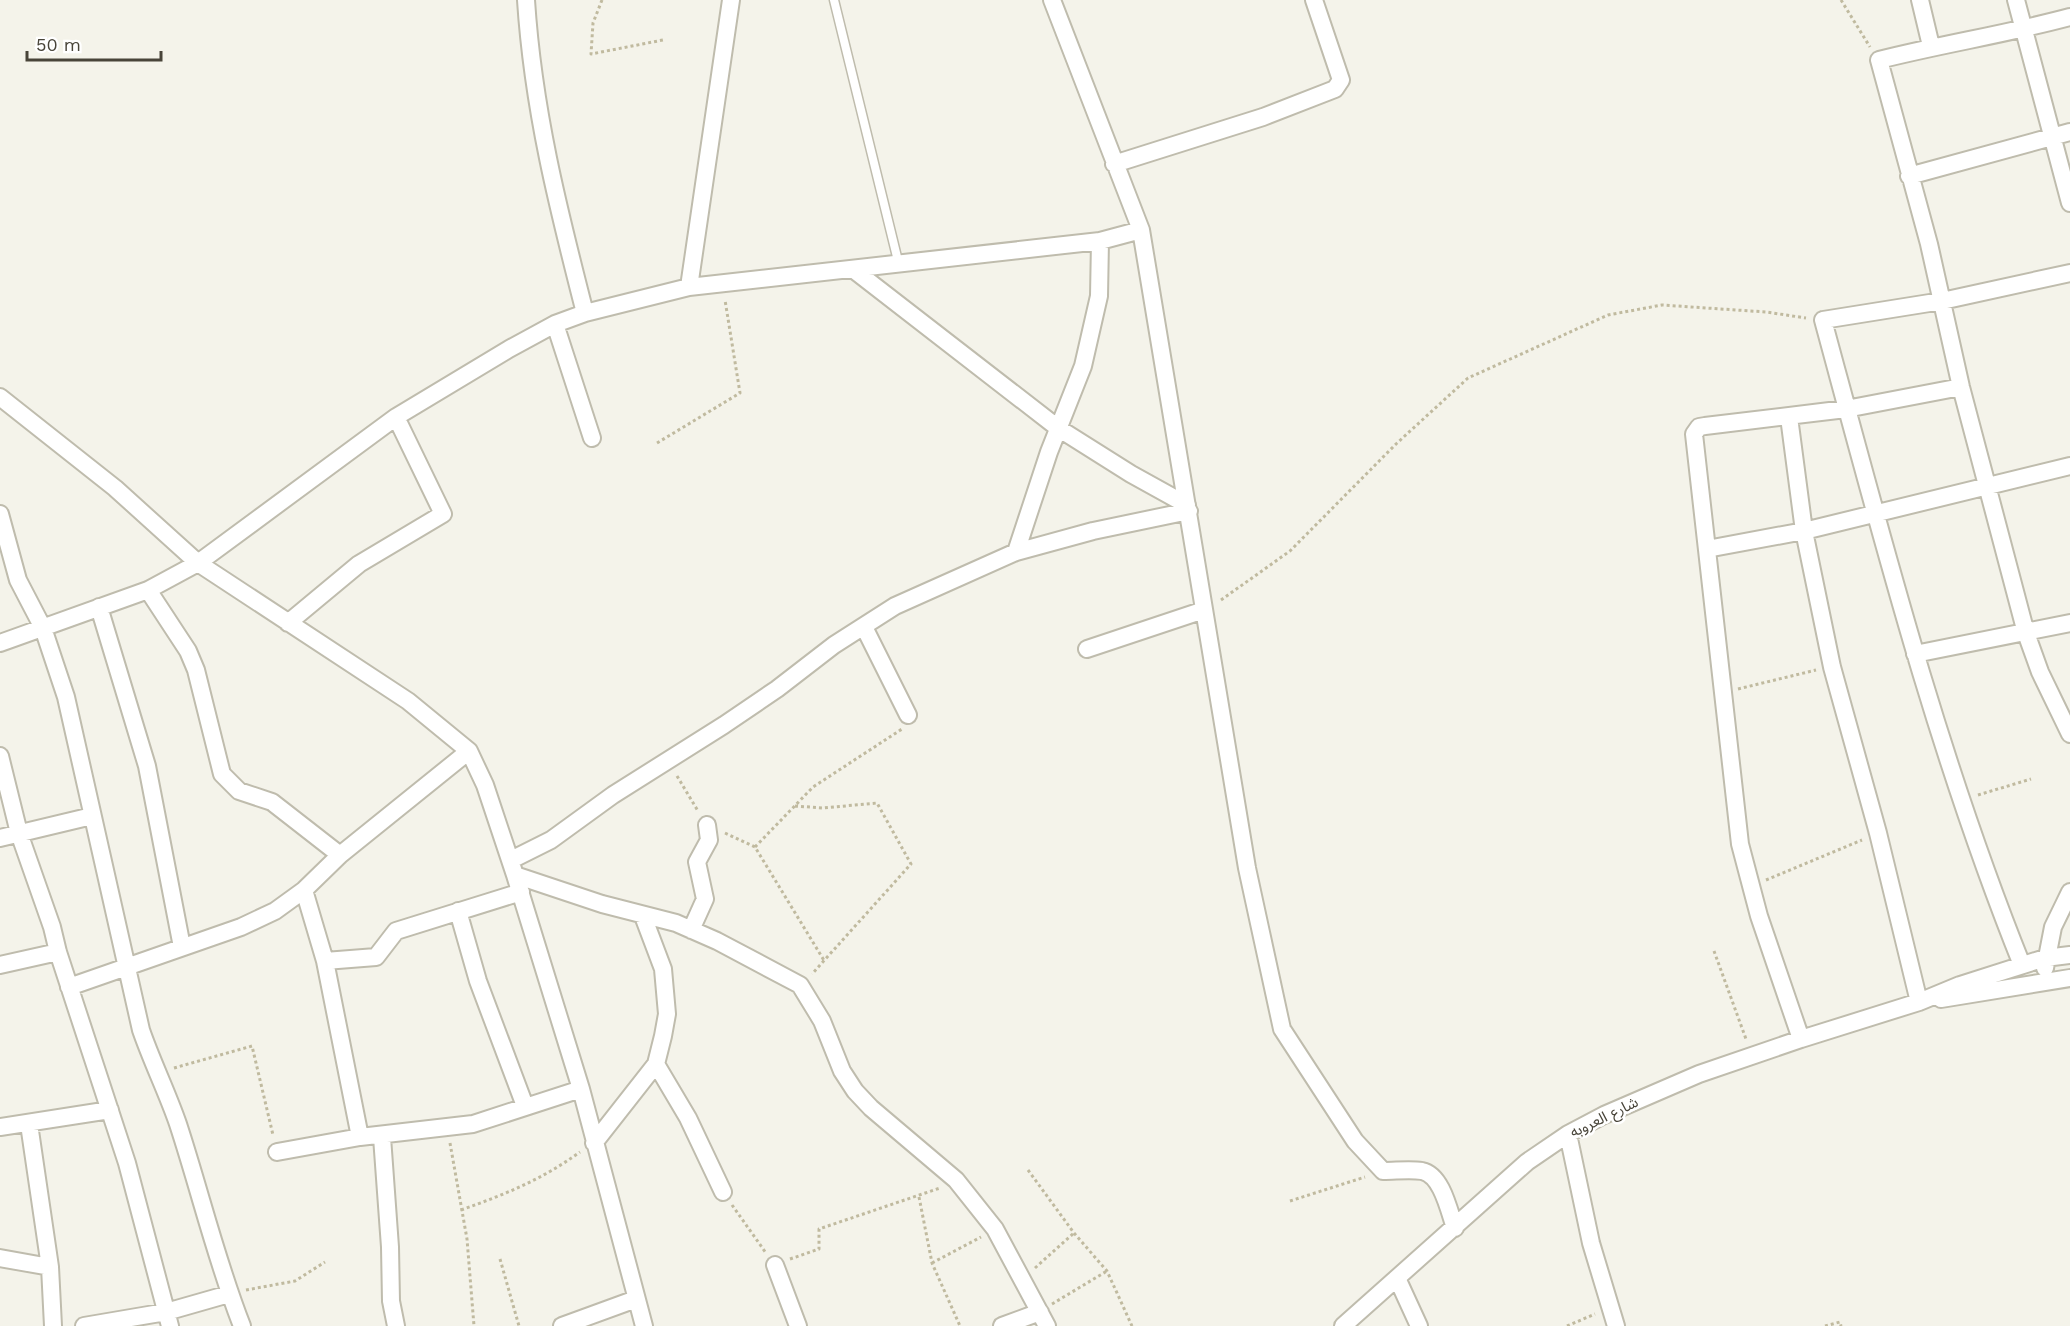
<svg xmlns="http://www.w3.org/2000/svg" width="2070" height="1326" font-family="'Work Sans','Noto Sans Arabic',sans-serif">
	<style>
		.lines { fill: none; stroke-linecap: round; stroke-linejoin: round }
		.lane-casing { stroke: #bfbcad; stroke-width: 11 }
		.street-casing { stroke: #bfbcad; stroke-width: 20 }
		.path { stroke: #c0ba9f; stroke-width: 3; stroke-dasharray: 3 3; stroke-linecap: butt }
		.lane { stroke: #fff; stroke-width: 8 }
		.street { stroke: #fff; stroke-width: 16 }
		.labels { text-anchor: middle; dominant-baseline: central; stroke-width: 5; stroke-linejoin: round; paint-order: stroke }
		.street-label { font-size: 15px; fill: #484439; stroke: #fff }
	</style>
	<rect width="100%" height="100%" fill="#f4f3ea"/>
	<g class="lines">
		<defs>
			<path id="lane" d="M834,0L899,265"/>
			<path id="street" d="M526,0C533,109 558,208 585,313
				M1052,0L1141,230L1247,868L1282,1029L1355,1141L1383,1171C1396,1171 1410,1169 1422,1171C1442,1175 1449,1211 1455,1228
				M1920,0L1931,46
				M2016,0L2070,203
				M2070,17C2007,34 1942,44 1879,60L1929,244L1961,387L2026,633L2040,672L2070,734
				M1114,164L1263,117L1335,89L1341,80L1314,0
				M1909,176L2070,132
				M854,270L1058,428L1131,474L1187,505
				M689,287L731,0
				M555,324L592,438
				M0,397L115,488L198,563L408,701L469,751L485,785L515,875L602,904L676,923L717,941L800,985L822,1021L842,1071L855,1091L871,1108L956,1180L995,1229L1047,1326
				M1789,417L1804,531L1832,667L1878,833L1919,1002
				M0,514L18,580L43,628L66,697L141,1030C152,1062 167,1092 178,1124C200,1191 216,1260 242,1326
				M1707,549L1804,531L2070,466
				M1016,552L1049,452L1083,366L1099,296L1100,241
				M148,590L188,651L196,670L222,774L239,791L272,802L340,855
				M99,607L147,766L182,947
				M288,623L359,564L443,514L396,417
				M864,627L908,715
				M0,643L148,590L198,563L396,417L509,349L555,324L585,313L689,287L1100,241L1141,230
				M1087,649L1204,610
				M1915,654L2070,623
				M0,756L19,833L52,927L58,952L127,1163L170,1326
				M0,838L92,816
				M511,860L551,840L613,795L724,725L777,689L834,645L895,606L1016,552L1093,531L1189,511
				M515,875L581,1089L644,1326
				M304,890L325,961L360,1137
				M458,911L478,981L525,1106
				M691,930L705,899L697,862L709,840L707,825
				M325,961L376,957L396,931L521,892
				M0,965L58,952
				M2022,965C1938,756 1882,538 1823,320L1942,301L2070,273
				M2045,968L2053,927L2070,892
				M69,987L241,927L275,911L304,890L340,855L469,751
				M1941,999L2070,978
				M1801,1039L1759,916L1740,844L1694,434L1699,427L1705,426L1846,409L1961,387
				M656,1064L688,1118L723,1192
				M29,1124L50,1267L53,1326
				M0,1127L110,1110
				M1568,1134L1591,1243L1616,1326
				M382,1137L390,1247L391,1301L396,1326
				M594,1143L656,1064L663,1036L667,1014L663,969L643,916
				M277,1152L360,1137L473,1124L581,1089
				M0,1258L50,1267
				M775,1265L798,1326
				M1397,1278L1419,1326
				M84,1326L166,1312L229,1294
				M562,1326L636,1299
				M1002,1326L1040,1312
				M1343,1326L1527,1162L1568,1134L1604,1115L1699,1074L1801,1039L1919,1002L1960,985L2045,958L2070,955"/>
		</defs>
		<use href="#lane" class="lane-casing"/>
		<use href="#street" class="street-casing"/>
		<path class="path" d="M602,0L593,23L591,54L663,40
			M1841,0L1870,47
			M657,443L740,393L725,300
			M1221,600L1290,551L1396,444L1468,378L1608,315L1662,305L1766,312L1806,318
			M1738,689L1816,670
			M677,776L698,811
			M1978,795L2031,779
			M795,806L823,808L877,803L911,864L812,974
			M725,833L755,847L825,962
			M755,847L813,787L902,729
			M1766,880L1862,840
			M1714,951L1746,1039
			M174,1068L252,1046L273,1135
			M450,1143L467,1239L474,1326
			M1028,1170L1074,1233L1107,1271L1132,1326
			M919,1197L932,1263L960,1326
			M1290,1201L1365,1177
			M732,1205L766,1253
			M461,1210C506,1194 541,1180 580,1152
			M500,1259L519,1326
			M790,1259L819,1249V1229L940,1188
			M932,1263L981,1237
			M1035,1268L1074,1233
			M246,1290L295,1281L325,1262
			M1052,1304L1107,1271
			M1567,1326L1595,1314
			M1825,1326L1840,1322L1841,1326"/>
		<use href="#lane" class="lane"/>
		<use href="#street" class="street"/>
	</g>
	<g class="labels">
		<g class="street-label">
			<text transform="translate(1604 1117) rotate(-26)">شارع العروبه</text>
		</g>
	</g>
	<path d="M27 51v9h134v-9" fill="none" stroke="#484439" stroke-width="3"/>
	<text x="36" y="51" font-size="18" fill="#484439" stroke="#ffffff" stroke-width="4.5" paint-order="stroke">50 m</text>
</svg>
